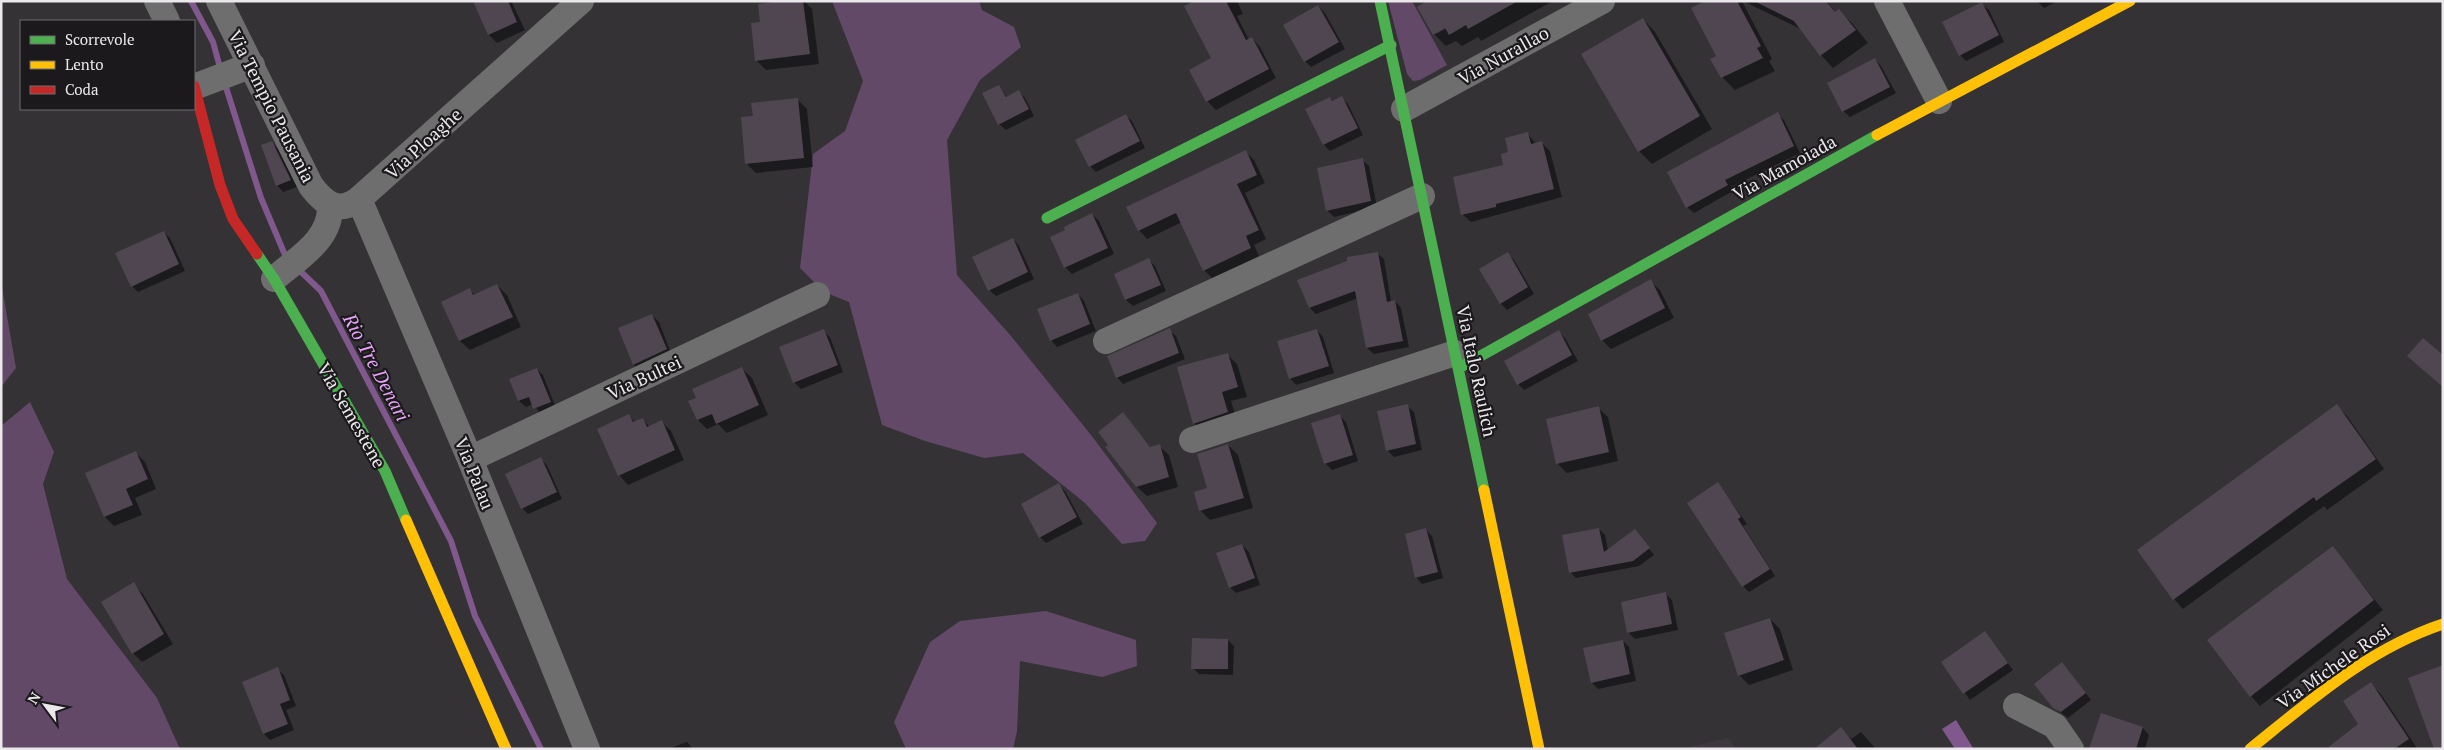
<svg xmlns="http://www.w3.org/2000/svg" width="2444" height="750" font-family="'PT Serif',serif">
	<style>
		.built { fill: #3e3740 }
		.green { fill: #614967 }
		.water { fill: #81588d }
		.shadow { fill: #0007; fill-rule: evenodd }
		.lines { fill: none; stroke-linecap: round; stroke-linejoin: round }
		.stream { stroke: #81588d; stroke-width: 6 }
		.building { fill: #504652 }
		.street { stroke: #6e6e6e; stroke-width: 26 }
		.fast { stroke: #4caf50; stroke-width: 11 }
		.slow { stroke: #ffc107; stroke-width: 11 }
		.jam { stroke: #c62828; stroke-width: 11 }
		.labels { text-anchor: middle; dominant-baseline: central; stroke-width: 4.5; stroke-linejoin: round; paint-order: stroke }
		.street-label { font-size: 18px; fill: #ebe8eb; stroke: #1b191c }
		.water-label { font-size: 19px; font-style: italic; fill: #e5a4f6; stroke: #1b191c }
	</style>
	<rect width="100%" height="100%" fill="#343235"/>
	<path class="built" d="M1728,738L1736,749H1679Z"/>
	<path class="green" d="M832,1H979L982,10L1014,27L1021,47L980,80L947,140L957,275L1011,336L1091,435L1157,523L1145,541L1122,544L1085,503L1023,453L984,458L925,441L882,425L849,302L824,292L800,268L813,154L845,131L863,81Z
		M1388,1H1412L1447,65L1420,80L1413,81L1407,74Z
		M1,281L16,368L1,387Z
		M30,402L54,452L43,484L67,579L157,698L180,749H1V426Z
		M1046,611L1136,640L1137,666L1102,677L1020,661L1017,731L1013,749H906L894,722L930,642L960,621Z"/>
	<path class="water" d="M1956,720L1973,748V749H1955L1942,729Z"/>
	<path class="shadow" d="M474,1H511L525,30L497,43L489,35Z
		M790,1H804L812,9L819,64L766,70L757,61L762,23Z
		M1196,1H1237L1243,14L1237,16L1249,40L1252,38L1260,47L1276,78L1216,110L1207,101L1213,59Z
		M1429,1H1553L1481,41L1478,37L1462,46L1456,41L1446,46L1434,34ZM1450,24L1451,26L1436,34V31Z
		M1708,1H1742L1772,59L1769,61L1775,71L1735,90L1722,77L1712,60L1717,57Z
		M1743,1H1827L1836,13L1839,11L1852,23L1868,43L1833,68L1821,55L1803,30Z
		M2037,1H2058L2044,8Z
		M1982,4L1989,10L2004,42L1966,61L1960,55Z
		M1318,6L1325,13L1345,49L1311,67L1305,61Z
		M1643,19L1655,32L1712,129L1652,164L1639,151Z
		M1875,59L1881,66L1896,93L1850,117L1843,111Z
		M999,86L1008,98L1019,92L1025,98L1034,116L1006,130L999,124Z
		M1330,98L1334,102L1342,98L1348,104L1363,135L1330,151L1324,145L1307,110Z
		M798,100L807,109L813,167L756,173L746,163L754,117Z
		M1777,114L1784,120L1800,153L1731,187L1733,191L1694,213L1687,207Z
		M1125,115L1132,121L1145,148L1096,172L1090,166Z
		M1528,134L1536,144L1542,143L1550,151L1562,197L1471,222L1462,214L1505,166L1510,153Z
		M271,142L278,149L297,187L283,192L277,185Z
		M1246,152L1254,160L1265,183L1245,193L1266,239L1254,245L1259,256L1212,278L1204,270L1182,222L1147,239L1139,230Z
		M1362,160L1369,166L1377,207L1334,217L1327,210Z
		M1092,214L1099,221L1114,254L1072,274L1065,267L1067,230Z
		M163,232L170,238L185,271L138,292L132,286Z
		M1013,239L1019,246L1034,279L996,296L989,290Z
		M1377,253L1384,259L1391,302L1395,301L1401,308L1409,347L1374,354L1367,348L1358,298L1316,314L1310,308L1299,280Z
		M1508,254L1514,260L1534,294L1507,310L1500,303Z
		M1149,260L1155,266L1166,291L1133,306L1126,300L1115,275Z
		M1650,281L1660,290L1674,318L1611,349L1602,340Z
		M497,285L507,295L521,327L470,350L460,341L443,302L470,290L475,295Z
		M1078,294L1084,301L1096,331L1057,347L1051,340Z
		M652,315L659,322L672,356L640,371L634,365L619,329Z
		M1169,330L1176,336L1185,359L1123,384L1117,377Z
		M1317,330L1323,337L1334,373L1296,385L1290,378Z
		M823,331L830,337L843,372L801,389L794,382Z
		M1559,332L1565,338L1578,361L1524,390L1518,384Z
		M1227,354L1237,364L1247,397L1231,401L1237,421L1204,433L1194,423Z
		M537,369L543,375L556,408L541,414L533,404L526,407L519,401Z
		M742,369L752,378L768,415L727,433L718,424L707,429L698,420Z
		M1407,406L1414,412L1422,450L1394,457L1387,450Z
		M2337,406L2347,416L2384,469L2327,510L2324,506L2183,609L2174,599Z
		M1598,408L1608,417L1618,461L1567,473L1558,464Z
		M1122,414L1151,448L1159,446L1169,455L1178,487L1147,496L1137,487L1110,445Z
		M1339,415L1346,422L1358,461L1332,470L1325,463Z
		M629,416L636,423L643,420L650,427L661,421L671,431L684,460L628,485L619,475Z
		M1228,445L1238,455L1253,508L1210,520L1201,511L1195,493L1209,489Z
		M136,453L145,462L156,489L135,498L142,515L114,526L105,517Z
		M540,459L547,465L562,499L528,514L522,508Z
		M1718,484L1747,524L1743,526L1775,576L1749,592L1743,586Z
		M1059,485L1065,491L1083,524L1046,543L1040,537Z
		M1599,529L1605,535L1608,550L1635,530L1654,555L1639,566L1576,578L1570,572Z
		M1426,530L1432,536L1443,578L1422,584L1416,577Z
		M1242,545L1249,552L1260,585L1236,593L1230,587Z
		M2333,548L2383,610L2260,706L2251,696Z
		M133,584L143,594L173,644L142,662L133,653Z
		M1666,594L1672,600L1678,630L1635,639L1628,632Z
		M1770,619L1780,629L1793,670L1749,685L1739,675Z
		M1985,633L2013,670L1970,700L1943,662Z
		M1228,640L1234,646L1233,675L1199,674L1193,668Z
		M1623,641L1629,647L1636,681L1598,689L1592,683Z
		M277,669L284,675L296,706L286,710L294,730L270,740L264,734Z
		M2068,670L2091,700L2068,718L2054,707Z
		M2371,684L2380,693L2417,748L2328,749L2359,724Z
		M2102,715L2143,728L2149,735L2145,749H2093Z
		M1841,729L1851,739L1861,732L1876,749H1828Z
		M687,742L693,749H668Z"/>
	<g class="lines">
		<path class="stream" d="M191,1L213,42L221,71
			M224,81L261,198L285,255L288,259
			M297,268L321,291L451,541L475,616L541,749"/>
	</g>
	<path class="building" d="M473,1H508L517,22L488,35Z
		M780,1H803L810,54L755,61L751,23L760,22L758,4Z
		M1194,1H1226L1246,40L1252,37L1269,69L1206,102L1189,70L1211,58L1184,6Z
		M1427,1H1518L1468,29L1466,25L1449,35L1445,28L1433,35L1417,7Z
		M1705,1H1737L1761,46L1757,48L1763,58L1721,78L1710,59L1716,56L1691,8Z
		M1754,1H1826L1835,12L1839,9L1856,30L1820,56L1794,21Z
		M1982,2L1999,35L1959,56L1942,22Z
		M1318,5L1339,42L1304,62L1283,25Z
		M1643,18L1700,116L1638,152L1581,54Z
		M1875,58L1890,87L1842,112L1827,83Z
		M999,85L1006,97L1019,90L1029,109L998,125L982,93Z
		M1342,96L1358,128L1323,145L1305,109L1330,97L1332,101Z
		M798,98L804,158L745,164L741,117L753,116L751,103Z
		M1778,112L1794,146L1725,180L1728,185L1686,208L1667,172Z
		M1126,114L1140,141L1089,167L1075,140Z
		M1528,132L1531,144L1542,141L1554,189L1496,204V207L1461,215L1453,177L1503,165L1501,154L1508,152L1505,138Z
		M272,141L291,180L276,186L261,145Z
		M1246,150L1257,175L1237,184L1259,230L1246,236L1251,248L1203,271L1176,213L1138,231L1126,207Z
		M1363,158L1371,201L1326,211L1317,168Z
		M1092,213L1108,248L1064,268L1050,237L1065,230L1064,227Z
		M164,231L179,264L131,287L115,253Z
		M1013,238L1028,272L988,291L972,257Z
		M1378,252L1387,302L1395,300L1403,341L1366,348L1355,291L1309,308L1297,280L1347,261V257Z
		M1508,252L1528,287L1500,304L1479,269Z
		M1149,258L1161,285L1125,300L1114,274Z
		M1651,279L1665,308L1601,341L1588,314Z
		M497,284L513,317L459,341L441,302L470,288L473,295Z
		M1078,293L1090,324L1050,341L1037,309Z
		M652,314L667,349L633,365L618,328Z
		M1170,328L1179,353L1116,378L1107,356Z
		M824,329L838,365L793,383L779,347Z
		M1317,329L1329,366L1289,379L1277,341Z
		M1559,330L1572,355L1517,385L1504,361Z
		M2423,338L2443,355V387L2407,356Z
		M1228,353L1238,387L1222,392L1228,412L1193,424L1177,367Z
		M742,367L759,405L716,424L712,414L697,420L688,401L696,398L692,389Z
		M537,368L551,402L533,409L529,397L518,401L509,379Z
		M1408,404L1416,444L1386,451L1377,411Z
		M2337,404L2376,459L2316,501L2314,497L2173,600L2137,550Z
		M1599,406L1609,452L1556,464L1546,419Z
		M1123,412L1150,447L1160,444L1169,477L1136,487L1105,447L1108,445L1098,432Z
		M629,414L633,422L643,418L647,427L662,420L675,450L618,476L597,429Z
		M1340,414L1353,455L1324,464L1311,423Z
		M1228,444L1244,498L1199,511L1194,492L1207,488L1197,454Z
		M136,451L148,479L126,489L133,505L104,517L85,473Z
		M541,457L557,492L521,509L505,474Z
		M1718,482L1741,517L1738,519L1770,569L1742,587L1687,503Z
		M1059,483L1077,517L1039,538L1021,504Z
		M1426,528L1438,572L1415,578L1405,534Z
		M1599,528L1604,552L1635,529L1650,548L1633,561L1569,573L1562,535Z
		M1242,544L1255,578L1229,588L1216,553Z
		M2333,546L2374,600L2250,697L2207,640Z
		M134,582L164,634L132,654L101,602Z
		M1666,592L1672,624L1627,633L1621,602Z
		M1770,618L1784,660L1738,676L1724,633Z
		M1985,631L2008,663L1963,694L1941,662Z
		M1192,638L1228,639V669H1191Z
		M1623,640L1630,674L1591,683L1583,648Z
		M2062,662L2086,693L2061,712L2053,708L2034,684Z
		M2443,665V749H2434L2408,678Z
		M278,667L290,700L280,704L288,724L263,734L242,682Z
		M2371,682L2409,739L2394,749H2326L2358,724L2343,701Z
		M2101,713L2143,727L2136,749H2089Z
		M1841,727L1858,749H1814Z"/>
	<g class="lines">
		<path class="street" d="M157,1L167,21
			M219,1L311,186C324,203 338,215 359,199L581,1
			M1887,1L1939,101
			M194,87L252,65
			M1404,109L1602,1
			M359,199L470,459L587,749
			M274,279C298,258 331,240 330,206
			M1106,341L1422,196
			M1192,440L1455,353
			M470,459L817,295
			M2016,706L2055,726L2071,749"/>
		<path class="fast" d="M1380,1L1484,490
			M1047,218L1391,45
			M257,254L274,279L385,471L406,520
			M1459,368L1877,135"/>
		<path class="slow" d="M1877,135L2130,1
			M1484,490L1539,749
			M406,520L506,749
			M2250,749C2311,700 2368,649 2443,624"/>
		<path class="jam" d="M194,86L220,185L233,219L257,254"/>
	</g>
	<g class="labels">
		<g class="street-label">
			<text transform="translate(1503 55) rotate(-29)">Via Nurallao</text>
			<text transform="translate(272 106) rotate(63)">Via Tempio Pausania</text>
			<text transform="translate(423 143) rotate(-42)">Via Ploaghe</text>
			<text transform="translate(1784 167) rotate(-29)">Via Mamoiada</text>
			<text transform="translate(1477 371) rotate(78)">Via Italo Raulich</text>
			<text transform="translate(644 377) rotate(-25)">Via Bultei</text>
			<text transform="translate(352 415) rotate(60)">Via Semestene</text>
			<text transform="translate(475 473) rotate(68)">Via Palau</text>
			<text transform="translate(2333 666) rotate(-35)">Via Michele Rosi</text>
		</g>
		<g class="water-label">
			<text transform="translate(377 367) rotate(62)">Rio Tre Denari</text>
		</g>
	</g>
	<rect width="2444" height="750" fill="none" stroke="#ebe8eb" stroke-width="5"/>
	<rect x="20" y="20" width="175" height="90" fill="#1b191c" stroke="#6e6c6f"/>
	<rect x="30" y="36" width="25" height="8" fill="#4caf50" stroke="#6e6c6f"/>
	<text x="65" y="45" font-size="15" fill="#ebe8eb">Scorrevole</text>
	<rect x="30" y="61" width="25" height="8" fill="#ffc107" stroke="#6e6c6f"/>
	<text x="65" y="70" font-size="15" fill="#ebe8eb">Lento</text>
	<rect x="30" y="86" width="25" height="8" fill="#c62828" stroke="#6e6c6f"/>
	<text x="65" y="95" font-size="15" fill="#ebe8eb">Coda</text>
	<g transform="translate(45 705) rotate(302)" stroke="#1b191c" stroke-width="4" paint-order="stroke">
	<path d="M0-4L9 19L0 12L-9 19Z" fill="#ebe8eb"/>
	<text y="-8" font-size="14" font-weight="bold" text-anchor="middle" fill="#ebe8eb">N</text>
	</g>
</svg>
